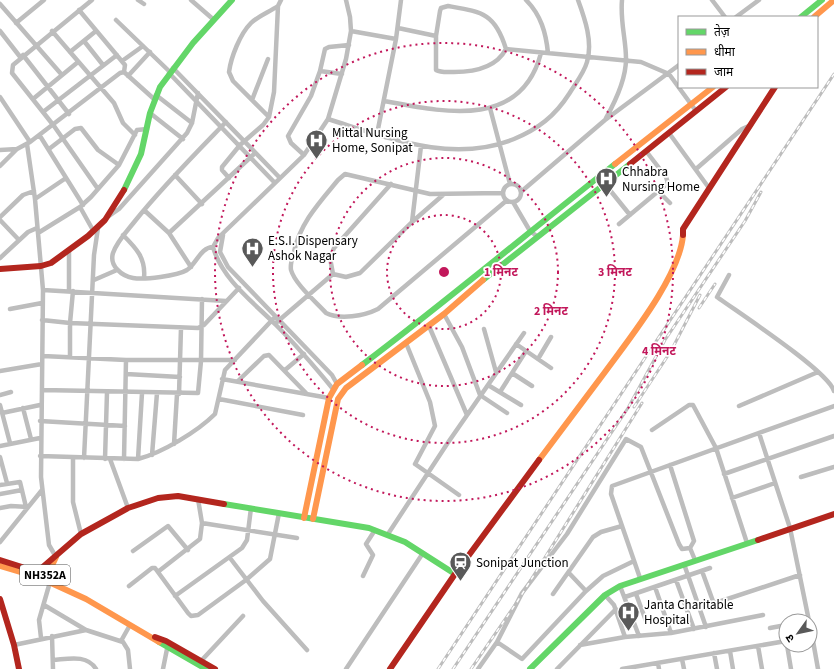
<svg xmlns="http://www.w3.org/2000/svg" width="834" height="669" font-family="'Source Sans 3','Noto Sans Devanagari',sans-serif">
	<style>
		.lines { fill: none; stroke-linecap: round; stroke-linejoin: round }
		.street { stroke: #bdbdbd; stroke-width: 4.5 }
		.fast { stroke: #63d668; stroke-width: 6 }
		.slow { stroke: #ff974d; stroke-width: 6 }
		.jam { stroke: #b3261e; stroke-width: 6 }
		.rail-casing { stroke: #bdbdbd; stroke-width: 3 }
		.rail { stroke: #fff; stroke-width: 1.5; stroke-dasharray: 4.5; stroke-linecap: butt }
		.ring { fill: none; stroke: #c2185b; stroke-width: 2; stroke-dasharray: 2 4 }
		.labels { text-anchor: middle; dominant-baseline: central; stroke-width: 3.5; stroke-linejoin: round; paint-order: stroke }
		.shield { fill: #fff; stroke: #4c4c4c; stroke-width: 1 }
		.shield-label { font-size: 12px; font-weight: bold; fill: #000 }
		.poi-label { font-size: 13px; fill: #000; stroke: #fff; text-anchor: start }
		.centre { fill: #c2185b; stroke: #fff; stroke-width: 2 }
		.ring-label { font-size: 12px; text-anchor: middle; font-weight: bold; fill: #c2185b; stroke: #fff; stroke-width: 3.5; stroke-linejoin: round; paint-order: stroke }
	</style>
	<rect width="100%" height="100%" fill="#fff"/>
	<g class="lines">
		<path class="street" d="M92,0L13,65L12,73L54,126L98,189
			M138,0L144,4
			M191,0L214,20
			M526,0C541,15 546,33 548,53
			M712,0L725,17
			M0,4L62,75
			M448,6C482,12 495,13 506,49C496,68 474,72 454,72C448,72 441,73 436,70V36L440,11L441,8Z
			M79,10L125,65L124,72
			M736,17L759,0
			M116,20L170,72
			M16,23L44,0
			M398,28L436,36
			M0,31L21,58
			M52,31L114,103L123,123L135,135
			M351,31L396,39
			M84,41L103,65
			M506,49L641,62L669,74L696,111
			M70,52L96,31
			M23,55L69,114
			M122,61L143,46
			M173,68L280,178
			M320,71L342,74
			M169,73L275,183
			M128,76L150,52
			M156,95L192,123
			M0,97L30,142
			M33,99L78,62
			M252,100L268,59
			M384,101C443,112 521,130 541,53
			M490,108L510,184
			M43,112L117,55
			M150,113L183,139
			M269,117L233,81L229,72C231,57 240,34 251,23C258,16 269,12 278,6
			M606,118C615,102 626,79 626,59C626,39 620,22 622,0
			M328,119C389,138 452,164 514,139C538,129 555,116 569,94C575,84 584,73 587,62C593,42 585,19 578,0
			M669,133L709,188
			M377,134L396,39L401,0
			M40,136L83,205
			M27,144L35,199L43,290L41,477L49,545L56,557
			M49,149L75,129L81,128L98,150L119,165
			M0,150L17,149L30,142L120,73L124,72L154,99
			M304,155L291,143L288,136L311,96L320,71L325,49L329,47L349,45
			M0,166L17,149
			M696,169L742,129L751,125
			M175,175L202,204
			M229,178L222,170V167L240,145L263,125L269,117L274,92L278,6L281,0
			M503 193a9 9 0 1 1 18 0a9 9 0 1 1-18 0Z
			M605,184L630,215
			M522,191L605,120L679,65
			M659,192L670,203
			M502,193L430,194L345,174L338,180C319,203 300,223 294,252C292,258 290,264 291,270C295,284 316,302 326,313C340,320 364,316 378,309L506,201
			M35,199L66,178
			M513,202L530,231L538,237
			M80,207L94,232
			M144,210L169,233L191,267
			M109,216L119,209L187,133L192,123L198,93
			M0,217L23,195L34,191
			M0,220L19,240
			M412,222L421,146
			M619,224L668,183L666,177L646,151
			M38,233L80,207L91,197L119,165L137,130L147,129
			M169,233L253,155
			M123,235C136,248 146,258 144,278
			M223,235L220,252L228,267L332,375L337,384
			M213,247C201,247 196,264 187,270C177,276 144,280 133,278C122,276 109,266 113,253C117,241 128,230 135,221C163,186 195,154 226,122
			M0,258L28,232L37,228
			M333,274L346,277L360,273L412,222L443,195
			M333,274L330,258L334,248L391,184
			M729,275L717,297C739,313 828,371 834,391
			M94,280L117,270
			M43,290L226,301
			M69,291V251
			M10,309L42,303
			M444,314L462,347L480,395L507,413
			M42,320L70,323L198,328L204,325L239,288
			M277,322L333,274
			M429,326L467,415
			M484,329L496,372
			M406,343L430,402L435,426L415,464L459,495
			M516,344L551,368
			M43,356L126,360H235
			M70,357V323L73,291
			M538,359L551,337
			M285,370L304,354
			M0,371L42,364
			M512,373L532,386
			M126,374L180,377
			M222,379L329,398
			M238,381L264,356L269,355L306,393
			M488,385L521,405
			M333,389C315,367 296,345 276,325C253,302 222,279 213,247L218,238L304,155L328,119L346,59L351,31L350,17L346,0
			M42,390L198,393L201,361L202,299
			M500,392L526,351
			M179,394L181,328
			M0,395L11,392
			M219,399L303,415
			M0,405L10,443
			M739,406L818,372
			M23,408L31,439
			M2,413L40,405
			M40,421L125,426
			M652,430L689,405H693L716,448L747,543
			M759,433L790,528L809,621
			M174,444L177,394
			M0,446L40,438
			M152,455L157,393
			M40,456L138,459C162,453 198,431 215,414L225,370L275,317
			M0,457L7,483
			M73,458V502L81,534
			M84,458L94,255L98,228
			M105,459L107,392
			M110,459L128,508
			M124,459L126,360
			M138,459L142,393
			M670,465L694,541L690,548
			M724,474L834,436
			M801,477L834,467
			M0,485L20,482L26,507
			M0,494L22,490
			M732,498L775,483
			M0,508L11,506L28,507
			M202,523L297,538
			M388,534L447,444L524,333
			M0,542L42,490
			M133,551L168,526L188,550
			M230,558L263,601L307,650
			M684,564L706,627
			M159,571L200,539L202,523L198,499
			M702,571L714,604
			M569,573L586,591
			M363,576L373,555L366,544L375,530
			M640,578L611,494L612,486L834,406
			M676,580L694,629
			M129,586L152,568H155L188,613L191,616L198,615L246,580L270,559L279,513
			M620,586L639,636
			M655,587L671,633
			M553,594L593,537L601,532L622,526
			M636,594L646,621
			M605,595L614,605L625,637
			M175,596L242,548L247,540L251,508
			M625,597L710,568
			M44,605L86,630
			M700,608L800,575
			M810,624L818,669
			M770,628L786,625
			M52,636L53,669
			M41,638L39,620L50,582
			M121,641L130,625
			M497,642L522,659L586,591L603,576L634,561
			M14,645L86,630L123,642L128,650L130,669
			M580,645L625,637L671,633L763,615
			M787,645L791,669
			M758,646L762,669
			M730,651L733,669
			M714,653L717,669
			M682,659L684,669
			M53,660C68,659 87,654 96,669
			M201,661L243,616
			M658,663L659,669
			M163,669L167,649
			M346,669L423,553
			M478,669L497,642L522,593L567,534L626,439L641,447L679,544L682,549L690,548L695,560
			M557,669L616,609
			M622,669L786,641"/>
		<path class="fast" d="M801,17L822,0
			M124,190L141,154L150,113L160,87L193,43L232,0
			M483,280L630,164
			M362,365C448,300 530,231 615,164
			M224,504L369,528L405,542L455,574
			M159,642L206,669
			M530,669L605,595L620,586L758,540"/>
		<path class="slow" d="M814,17L834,0
			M615,164L713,87
			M539,460C561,431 583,401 605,372C629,339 680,276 683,235
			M304,518L329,398L337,384L362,365
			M313,519L338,399L346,388L444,314L483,280
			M0,566L38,577L86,599L159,642
			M47,576L56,557"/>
		<path class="jam" d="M630,164L726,87
			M683,235V229L775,87
			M0,269L41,266L51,263L88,236L105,220L124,190
			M758,540L834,514
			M0,560L22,567
			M37,572L81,534L128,508L158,498L178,496L224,504
			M0,599L14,645L19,669
			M155,637L166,641L215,669
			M390,669L455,574L539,460"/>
		<defs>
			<path id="rail" d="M699,308L715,284
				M634,407L671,351L700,295
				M438,669L834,74
				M453,669L628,408L665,340L745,221L761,192
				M471,669L517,602L642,403"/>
		</defs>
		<use href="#rail" class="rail-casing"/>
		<use href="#rail" class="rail"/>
	</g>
	<g class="ring">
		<circle cx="444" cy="272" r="57"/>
		<circle cx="444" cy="272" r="114"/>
		<circle cx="444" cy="272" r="171"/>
		<circle cx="444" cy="272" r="229"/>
	</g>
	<defs>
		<symbol id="hospital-pin" viewBox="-11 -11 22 30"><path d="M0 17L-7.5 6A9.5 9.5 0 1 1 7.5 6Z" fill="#595959" stroke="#fff"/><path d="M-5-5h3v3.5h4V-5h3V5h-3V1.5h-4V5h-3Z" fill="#fff"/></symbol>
		<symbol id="station-pin" viewBox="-11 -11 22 30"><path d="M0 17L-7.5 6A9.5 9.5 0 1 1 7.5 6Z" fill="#595959" stroke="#fff"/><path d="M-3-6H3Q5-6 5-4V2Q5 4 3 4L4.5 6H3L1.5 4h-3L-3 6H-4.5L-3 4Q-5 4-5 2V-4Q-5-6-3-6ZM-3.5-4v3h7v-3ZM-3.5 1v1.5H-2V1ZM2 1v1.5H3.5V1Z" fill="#fff"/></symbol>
	</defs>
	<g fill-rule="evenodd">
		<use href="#hospital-pin" x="304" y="128" width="25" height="34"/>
		<use href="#hospital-pin" x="594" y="166" width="25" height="34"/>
		<use href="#hospital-pin" x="240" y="236" width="25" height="34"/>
		<use href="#station-pin" x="448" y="550" width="25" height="34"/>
		<use href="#hospital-pin" x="616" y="600" width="25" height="34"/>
	</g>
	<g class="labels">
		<rect class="shield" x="20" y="565" width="50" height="20" rx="3"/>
		<g class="shield-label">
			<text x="45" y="575">NH352A</text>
		</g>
		<g class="poi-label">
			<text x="332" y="133">Mittal Nursing<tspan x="332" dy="15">Home, Sonipat</tspan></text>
			<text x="622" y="172">Chhabra<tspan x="622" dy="15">Nursing Home</tspan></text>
			<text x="268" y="241">E.S.I. Dispensary<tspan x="268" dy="15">Ashok Nagar</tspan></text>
			<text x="476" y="563">Sonipat Junction</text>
			<text x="644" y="605">Janta Charitable<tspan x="644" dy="15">Hospital</tspan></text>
		</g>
	</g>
	<circle cx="444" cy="272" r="6" class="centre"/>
	<g class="ring-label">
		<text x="501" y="276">1 मिनट</text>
		<text x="615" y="276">3 मिनट</text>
		<text x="551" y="315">2 मिनट</text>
		<text x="659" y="355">4 मिनट</text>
	</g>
	<rect x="678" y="16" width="140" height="72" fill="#ffffff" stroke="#999999"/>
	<rect x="686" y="29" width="20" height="6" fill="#63d668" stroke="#999999"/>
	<text x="714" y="36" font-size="12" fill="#000000">तेज़</text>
	<rect x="686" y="49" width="20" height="6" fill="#ff974d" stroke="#999999"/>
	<text x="714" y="56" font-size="12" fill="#000000">धीमा</text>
	<rect x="686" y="69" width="20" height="6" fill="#b3261e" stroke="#999999"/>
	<text x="714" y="76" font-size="12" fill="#000000">जाम</text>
	<g transform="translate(798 633) rotate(237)"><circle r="19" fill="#ffffff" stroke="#999999"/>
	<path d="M0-3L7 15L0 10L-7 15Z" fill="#595959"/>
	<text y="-6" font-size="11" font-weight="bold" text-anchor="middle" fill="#000000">उ</text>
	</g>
</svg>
